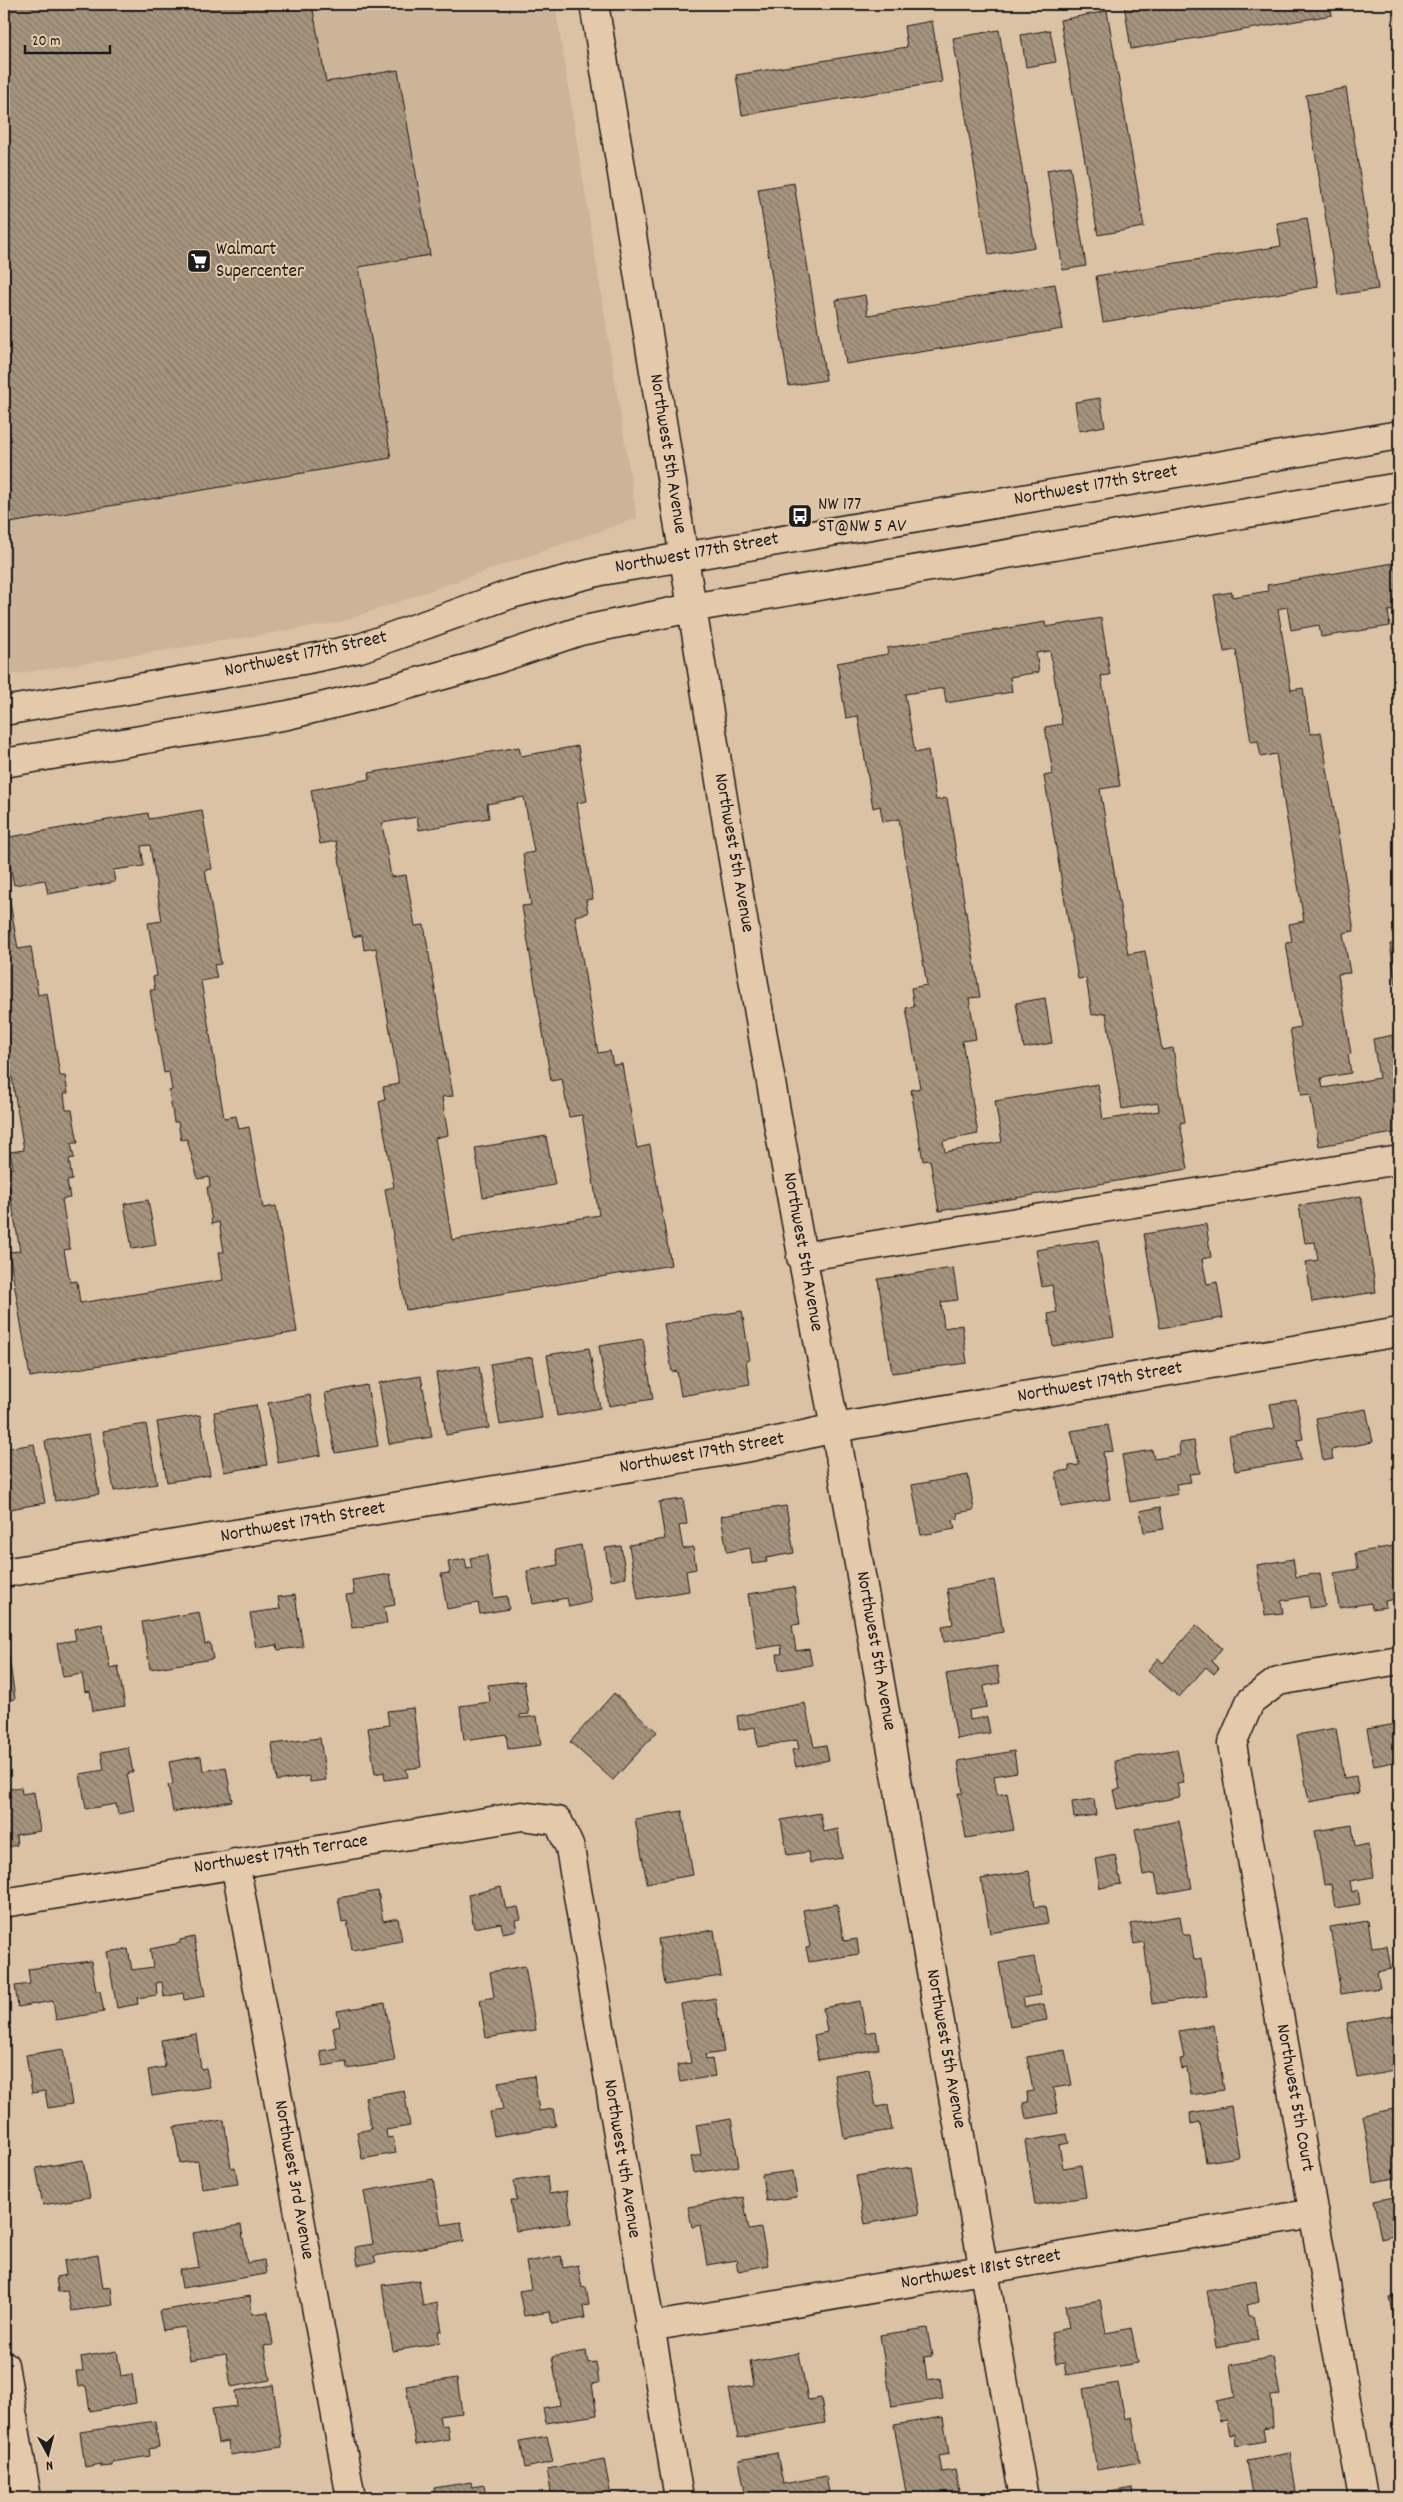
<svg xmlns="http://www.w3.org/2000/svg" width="1403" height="2502" font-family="Dekko,sans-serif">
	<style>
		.built { fill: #ccb499 }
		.building { fill: url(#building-back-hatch); stroke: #1c1c1c; fill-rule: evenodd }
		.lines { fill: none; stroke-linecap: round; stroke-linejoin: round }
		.minor-casing { stroke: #1c1c1c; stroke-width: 31 }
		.minor { stroke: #e4c9ab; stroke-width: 28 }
		.labels { text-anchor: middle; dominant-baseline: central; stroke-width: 4; stroke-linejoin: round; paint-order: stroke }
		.poi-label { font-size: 19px; fill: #1c1c1c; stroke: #e4c9ab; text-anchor: start }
		.street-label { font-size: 19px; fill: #1c1c1c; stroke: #e4c9ab }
	</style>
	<defs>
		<pattern id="building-back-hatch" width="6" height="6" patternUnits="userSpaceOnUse" patternTransform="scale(1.25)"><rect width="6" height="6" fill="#a6947e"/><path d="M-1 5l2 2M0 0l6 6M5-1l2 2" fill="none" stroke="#867866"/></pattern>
	</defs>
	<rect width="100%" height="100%" fill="#dcc2a5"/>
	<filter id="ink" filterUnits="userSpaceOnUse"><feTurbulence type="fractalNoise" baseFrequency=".02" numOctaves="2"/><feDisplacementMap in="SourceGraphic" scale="10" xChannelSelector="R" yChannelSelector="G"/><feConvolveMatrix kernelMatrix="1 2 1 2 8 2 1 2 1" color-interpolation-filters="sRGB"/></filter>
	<g filter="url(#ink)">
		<path class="built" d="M4,4H555L637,518L341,622L4,676Z"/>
		<path class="building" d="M4,4H312L326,82L398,70L430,255L359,267L391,458L4,524Z
			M1124,4H1330L1332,15L1131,49Z
			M1107,11L1144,227L1098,235L1060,20Z
			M932,21L942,82L742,115L736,75L907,47L904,26Z
			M999,30L1035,247L989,255L953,38Z
			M1050,30L1056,62L1026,67L1021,35Z
			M1346,88L1378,289L1338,295L1306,95Z
			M1070,166L1086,266L1063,270L1047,170Z
			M794,183L826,380L789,386L758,189Z
			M1307,218L1318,287L1103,322L1096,276L1281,246L1277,223Z
			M1055,284L1063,329L846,364L836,300L865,295L868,315Z
			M1100,398L1105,426L1079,431L1075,402Z
			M1399,562V610L1388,611L1390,626L1321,637L1319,625L1291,630L1287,607L1278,609L1291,690L1303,688L1310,734L1321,732L1354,931L1343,933L1350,973L1338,974L1351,1054L1348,1055L1351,1073L1321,1078L1323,1088L1379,1078L1373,1039L1399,1034V1132L1319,1146L1310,1094L1302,1095L1290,1029L1300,1027L1286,943L1292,942L1289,924L1304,921L1276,754L1261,757L1258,741L1251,742L1236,650L1224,652L1214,595L1232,592V597L1268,591L1267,585Z
			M1101,618L1110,675L1101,676L1120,786L1100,789L1128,954L1145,951L1162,1050L1173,1048L1185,1122L1180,1123L1188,1169L939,1211L930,1160L923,1161L911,1090L920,1088L906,1008L914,1007L911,988L927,985L899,819L883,822L880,806L873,808L858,716L846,718L837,663L888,654L887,648L1045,622L1046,627ZM1050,651L1062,724L1045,727L1053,774L1044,776L1078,979L1086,978L1092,1015L1106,1013L1122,1109L1158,1103L1159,1111L1103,1120L1098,1084L995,1101L1002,1142L945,1152L943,1141L978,1134L962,1041L976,1039L969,998L980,997L947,798L936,800L928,750L915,753L905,694L944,688L946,703L1012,692L1010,677L1039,672L1036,653Z
			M578,746L587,801L577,803L593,899L586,900L588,913L575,916L598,1053L610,1051L613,1065L622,1064L637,1148L650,1145L671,1265L406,1310L385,1189L394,1187L379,1102L385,1100L383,1087L399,1084L376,948L364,950L362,935L353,937L336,841L320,844L311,790L370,779L369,773L519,747L521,756ZM524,797L534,852L523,854L531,905L522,906L551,1081L562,1079L569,1117L582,1115L599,1215L452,1240L435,1138L448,1135L442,1097L453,1096L424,925L415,926L406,875L391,877L382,823L417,817L419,830L489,818L487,804Z
			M202,810L212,869L205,870L221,964L214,965L217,978L201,981L224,1118L236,1116L239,1129L249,1127L263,1208L276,1206L297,1332L30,1377L9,1252L20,1251L6,1169L13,1168L10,1152L24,1150L4,1030V838L148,813L149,819ZM150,845L162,921L148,923L157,976L153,977L155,990H150L164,1073L169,1072L172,1090L169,1091L174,1122H178L181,1140L187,1139L198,1179L209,1177L210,1187H207L212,1224L219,1222L224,1252H219L223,1280L80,1303L77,1281L70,1282L64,1250L70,1249L62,1199L70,1198L67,1181L72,1180L69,1159L74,1158L71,1143H78L72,1110H66L64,1093H68L65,1076H60L47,993L38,995L31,947L18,949L4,867L10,865L14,885L45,880L48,894L115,882L113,870L144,866L141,846Z
			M1399,943V985H1396L1390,944Z
			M1045,998L1052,1043L1024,1048L1016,1003Z
			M546,1136L555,1185L483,1197L475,1148Z
			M1361,1196L1376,1292L1312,1302L1306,1262L1318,1260L1315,1242L1305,1243L1299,1206Z
			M148,1200L156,1245L132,1249L124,1204Z
			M1206,1224L1211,1257L1202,1259L1207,1284L1217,1282L1223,1318L1160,1328L1144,1234Z
			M1098,1240L1114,1336L1053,1346L1048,1314L1057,1312L1052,1285L1042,1287L1036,1250Z
			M953,1268L958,1300L941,1302L944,1328L962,1325L967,1363L892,1373L878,1279Z
			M742,1311L750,1360L746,1361L750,1384L681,1396L677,1371L672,1372L664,1324Z
			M643,1339L653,1399L609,1406L599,1346Z
			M589,1348L600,1408L557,1416L547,1355Z
			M532,1357L542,1418L500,1425L490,1364Z
			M479,1366L489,1428L446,1435L436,1373Z
			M421,1376L432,1437L389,1444L379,1383Z
			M367,1385L378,1446L335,1453L325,1393Z
			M310,1395L321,1455L278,1463L268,1403Z
			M1296,1400L1303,1439L1297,1440L1301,1460L1235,1471L1229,1436L1275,1428L1270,1404Z
			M256,1405L267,1465L224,1472L214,1412Z
			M1366,1409L1373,1442L1331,1450L1333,1459L1323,1461L1316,1418Z
			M200,1415L210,1475L167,1482L157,1422Z
			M146,1424L157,1484L114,1491L103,1431Z
			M1108,1425L1113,1451L1103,1452L1110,1499L1061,1507L1056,1472L1069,1470V1466L1079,1465L1071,1431Z
			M89,1434L99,1494L55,1501L45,1441Z
			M1194,1441L1200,1473L1189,1474L1191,1482L1176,1484L1178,1494L1130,1502L1122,1455L1152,1450L1154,1459L1180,1455L1179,1443Z
			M34,1444L45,1503L4,1510V1449Z
			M968,1475L974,1510L957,1513L958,1519L953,1520L955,1529L921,1535L912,1485Z
			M683,1499L687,1524L679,1526L683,1549L693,1547L696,1569L686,1571L689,1591L638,1599L629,1545L665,1539L659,1502Z
			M786,1506L794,1553L766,1558L767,1562L752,1564L750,1548L727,1552L721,1516Z
			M1160,1507L1164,1529L1144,1532L1140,1511Z
			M581,1545L591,1602L569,1607L567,1598L533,1604L527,1571L558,1565L555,1550Z
			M1399,1545V1598L1385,1601L1386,1607L1372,1609L1371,1603L1339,1608L1334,1573L1358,1569L1355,1553Z
			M621,1546L626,1577L611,1580L605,1548Z
			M487,1555L494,1598L507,1596L509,1609L480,1614L478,1603L447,1609L441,1574L450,1573L448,1562L465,1559L467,1569L472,1568L470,1558Z
			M1293,1559L1296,1577L1320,1573L1325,1606L1310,1608L1308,1596L1281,1601L1283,1613L1265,1615L1257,1565Z
			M390,1574L395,1605L384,1607L387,1623L352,1628L346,1595L354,1594L352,1580Z
			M994,1580L1003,1632L944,1642L942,1626L953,1624L947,1589Z
			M794,1587L800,1624L792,1625L796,1651L809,1649L812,1665L779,1670L777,1654H782L781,1645L757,1649L748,1594Z
			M295,1595L303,1647L278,1650L277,1645L256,1648L250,1613L280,1609L278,1597Z
			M199,1612L205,1644L210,1643L213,1659L150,1669L142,1622Z
			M102,1624L110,1668L118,1666L125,1706L93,1711L90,1691L85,1692L82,1674L63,1677L57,1643L76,1640L74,1629Z
			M1196,1625L1222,1648L1212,1661L1219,1668L1214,1674L1206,1667L1179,1697L1148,1670L1158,1658L1163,1663Z
			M6,1636L15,1699L4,1701V1637Z
			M997,1666L1000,1683L984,1686L987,1707L969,1710L970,1720L987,1717L990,1733L957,1739L946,1674Z
			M524,1681L529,1714L520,1715V1718L537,1716L541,1745L508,1749L506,1734L464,1740L460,1706L490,1702L488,1685Z
			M614,1693L657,1732L613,1780L570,1742Z
			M805,1703L814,1747L826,1745L829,1760L796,1767L792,1750L799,1749L797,1740L758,1747L755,1727L739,1730L737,1716Z
			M413,1708L421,1767L406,1769L408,1777L385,1780L384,1772L375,1774L368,1728L389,1725L387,1711Z
			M1396,1724L1399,1761L1374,1766L1367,1729Z
			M1336,1728L1344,1778L1356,1776L1359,1793L1309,1802L1297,1735Z
			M320,1738L326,1780L310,1782L309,1776L277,1781L272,1744Z
			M128,1747L133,1772L127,1774L134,1811L118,1814L116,1804L86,1809L80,1774L104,1770L101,1752Z
			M1177,1749L1184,1783L1177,1784L1180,1797L1117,1809L1113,1790L1120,1789L1115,1761Z
			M1014,1751L1017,1772L994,1776L997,1795L1007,1793L1014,1830L966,1838L958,1793H963L958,1761Z
			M201,1756L203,1771L226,1767L232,1801L173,1812L168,1785L173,1784L169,1762Z
			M21,1787L22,1794L34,1792L40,1831L16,1835L17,1845L4,1848V1790Z
			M1094,1799L1096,1815L1074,1818L1072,1802Z
			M682,1811L693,1875L647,1883L635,1819Z
			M820,1813L824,1832L838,1829L842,1858L810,1863L808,1852L787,1855L781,1820Z
			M1179,1821L1192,1888L1159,1894L1155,1873L1143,1875L1135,1829Z
			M1352,1825L1355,1847L1368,1844L1373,1877L1350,1881L1352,1892L1358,1890L1360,1904L1335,1908L1331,1884L1324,1885L1315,1831Z
			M1115,1855L1121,1884L1100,1888L1095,1859Z
			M1029,1871L1035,1907L1045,1906L1048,1923L990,1933L981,1879Z
			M501,1887L506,1909L518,1907L521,1919L515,1920L517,1930L503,1933L501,1923L474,1928L468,1895Z
			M378,1891L383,1921L398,1918L402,1941L352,1950L347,1921L342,1922L338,1898Z
			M837,1904L844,1941L857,1939L859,1954L809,1962L806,1948L810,1947L803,1910Z
			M1180,1916L1183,1935H1190L1194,1960L1201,1958L1207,1996L1152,2004L1144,1942L1134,1944L1130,1924Z
			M1368,1921L1372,1948L1387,1946L1391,1969L1377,1972L1380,1988L1341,1994L1330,1927Z
			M714,1930L721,1976L665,1985L658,1939Z
			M194,1937L205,1996L184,2000L183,1993L164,1997L162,1982L156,1983L157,1995L137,1998L138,2004L117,2008L107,1952L128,1949L132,1970L153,1967L150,1949L180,1943V1940Z
			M1034,1957L1041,1995L1023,1998L1025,2007L1044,2004L1047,2020L1010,2027L999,1963Z
			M91,1961L96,1991H100L104,2012L56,2020L53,2001L18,2007L15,1986L30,1984L28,1969Z
			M525,1966L536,2030L486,2038L480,2000L494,1997L490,1972Z
			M715,1998L724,2052L705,2055L706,2060L712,2059L715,2076L680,2082L677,2065L691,2063L681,2004Z
			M860,2001L866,2033L876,2031L879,2049L818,2060L814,2035L827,2032L823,2008Z
			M385,2003L395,2061L347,2069L346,2062L323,2066L320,2051L337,2048L333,2028L340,2026L337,2011Z
			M1399,2014V2070L1357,2078L1347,2023Z
			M1214,2025L1224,2090L1191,2095L1187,2068L1182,2069L1180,2059L1184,2058L1179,2031Z
			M196,2034L201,2069L206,2068L210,2087L152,2096L148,2070L165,2067L161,2040Z
			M63,2049L72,2104L48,2108L45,2091L32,2093L26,2055Z
			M1065,2050L1072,2085L1053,2088L1058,2113L1026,2119L1023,2103L1028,2102L1027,2092L1033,2091L1027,2057Z
			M869,2069L876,2107L888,2105L892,2130L844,2138L834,2075Z
			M534,2076L539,2111L553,2109L556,2126L494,2136L490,2112L503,2110L498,2082Z
			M404,2090L410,2126L386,2130L387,2138L393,2137L396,2153L362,2159L357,2132L371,2129L365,2097Z
			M1231,2106L1239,2157L1206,2162L1200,2122L1191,2124L1190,2113Z
			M1399,2108V2177L1374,2182L1363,2115Z
			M731,2119L739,2166L694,2173L691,2157L701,2155L696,2125Z
			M224,2120L231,2168L235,2167L238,2184L202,2189L198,2161L180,2163L174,2127Z
			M1067,2134L1069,2143L1059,2145L1063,2168L1081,2165L1086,2197L1035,2205L1025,2141Z
			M83,2160L90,2197L43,2205L36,2168Z
			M911,2167L919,2214L865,2224L856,2176Z
			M793,2171L797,2197L766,2201L762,2175Z
			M547,2176L549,2194L567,2191L571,2223L516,2231L511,2200H517L514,2181Z
			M433,2179L441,2225L461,2222L464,2241L374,2256L376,2262L358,2265L355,2247L373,2244L364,2191Z
			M1399,2196V2266H1398L1393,2236L1381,2239L1374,2201Z
			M743,2197L749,2230L761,2228L768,2265L738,2271L736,2260L707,2265L700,2225L692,2227L688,2207Z
			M241,2225L247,2263L264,2260L266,2274L182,2288L179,2270L199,2267L193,2233Z
			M98,2255L103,2288L111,2287L113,2305L71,2311L67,2291L58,2292L56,2277L66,2275L64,2261Z
			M561,2256L563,2268L578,2265L582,2288L586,2287L589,2305L583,2306L585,2318L552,2324L550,2312L524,2316L519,2291L531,2289L526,2262Z
			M419,2280L423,2306L437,2303L442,2331H438L440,2343L393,2351L382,2285Z
			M1256,2281L1259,2302L1247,2305L1249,2316H1253L1258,2340L1216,2347L1207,2290Z
			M1399,2295V2334H1397L1390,2297Z
			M250,2296L252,2314L268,2312L273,2345L264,2346L270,2380L231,2387L226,2354L190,2360L185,2327L163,2330L159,2311Z
			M1100,2300L1106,2333L1131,2328L1138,2363L1066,2375L1064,2363L1056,2364L1051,2332L1069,2328L1065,2306Z
			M927,2328L932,2356L924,2357L927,2380L940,2378L943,2399L892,2407L880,2335Z
			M117,2351L121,2376L132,2374L136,2403L90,2411L86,2386L78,2387L76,2371H83L81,2357Z
			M586,2351L588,2363L596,2362L599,2383L592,2384L597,2415L546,2423L543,2408L560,2405L552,2357Z
			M799,2353L808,2400L821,2398L825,2423L738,2438L729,2389L754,2385L750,2362Z
			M1273,2357L1280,2395L1271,2396L1273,2427L1263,2429L1265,2441L1236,2446L1235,2434L1230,2435L1227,2420L1220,2421L1216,2401L1235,2397L1230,2365Z
			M457,2378L462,2413L439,2416L441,2426L447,2425L449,2439L416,2445L406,2386Z
			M1118,2383L1125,2419L1132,2417L1140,2462L1097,2470L1083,2389Z
			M273,2385L282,2447L230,2455L228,2441L218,2443L212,2409L237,2406L235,2391Z
			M943,2417L949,2454L939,2456L942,2472L955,2470L959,2491L907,2498L894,2425Z
			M155,2421L159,2447L149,2449L150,2456L112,2462V2466L101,2467V2464L85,2467L80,2432Z
			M547,2436L553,2462L525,2468L520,2441Z
			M777,2453L783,2484L826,2476L830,2498H746L739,2460Z
			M1290,2453L1296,2491L1288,2492L1289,2498H1243V2496L1253,2494L1247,2461Z
			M604,2459L611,2496L636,2492L637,2498H552L547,2469Z
			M471,2482L472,2487L484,2485L486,2498H435L434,2488Z
			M1133,2488L1134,2498H1099L1098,2494Z"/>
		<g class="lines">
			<defs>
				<path id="minor" d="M594,4C674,479 742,956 835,1428L1024,2498
					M4,711L303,660L360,648L511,594L601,571L1399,435
					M4,763L288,715L378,693L476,666L580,631L691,608L1399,487
					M801,1257L1399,1160
					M4,1573L750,1447L835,1428L1399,1332
					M235,1863L351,2498
					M4,1903L522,1816L558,1821L570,1848L679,2498
					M649,2327L1314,2213
					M4,2365L27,2498
					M1363,2498L1232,1744L1250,1702L1278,1681L1399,1660"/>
			</defs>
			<use href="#minor" class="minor-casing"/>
			<use href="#minor" class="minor"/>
		</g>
	</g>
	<defs>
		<symbol id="supermarket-square" viewBox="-11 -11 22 22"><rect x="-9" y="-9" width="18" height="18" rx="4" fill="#1c1c1c" stroke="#e4c9ab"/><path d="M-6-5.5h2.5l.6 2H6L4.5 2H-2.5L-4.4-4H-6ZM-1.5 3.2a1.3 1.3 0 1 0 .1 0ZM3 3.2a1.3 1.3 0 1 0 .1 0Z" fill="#fff"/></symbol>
		<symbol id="bus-square" viewBox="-11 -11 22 22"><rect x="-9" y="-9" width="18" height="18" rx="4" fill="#1c1c1c" stroke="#e4c9ab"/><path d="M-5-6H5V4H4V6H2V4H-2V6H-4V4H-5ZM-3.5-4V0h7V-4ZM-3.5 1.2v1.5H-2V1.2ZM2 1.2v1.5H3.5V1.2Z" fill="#fff"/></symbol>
	</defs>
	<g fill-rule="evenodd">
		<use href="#supermarket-square" x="185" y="247" width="28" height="28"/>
		<use href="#bus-square" x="786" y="502" width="28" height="28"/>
	</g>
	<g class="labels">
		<g class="poi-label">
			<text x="216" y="250">Walmart<tspan x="216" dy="22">Supercenter</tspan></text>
			<text x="818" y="505">NW 177<tspan x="818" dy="22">ST@NW 5 AV</tspan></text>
		</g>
		<g class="street-label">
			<text transform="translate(667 454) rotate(81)">Northwest 5th Avenue</text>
			<text transform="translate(1096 486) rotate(-10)">Northwest 177th Street</text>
			<text transform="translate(697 554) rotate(-10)">Northwest 177th Street</text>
			<text transform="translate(306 655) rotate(-12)">Northwest 177th Street</text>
			<text transform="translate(733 853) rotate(80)">Northwest 5th Avenue</text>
			<text transform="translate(802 1252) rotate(80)">Northwest 5th Avenue</text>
			<text transform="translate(1100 1383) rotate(-10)">Northwest 179th Street</text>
			<text transform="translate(702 1454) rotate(-10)">Northwest 179th Street</text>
			<text transform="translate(303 1523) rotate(-10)">Northwest 179th Street</text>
			<text transform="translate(875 1651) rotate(80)">Northwest 5th Avenue</text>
			<text transform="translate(281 1855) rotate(-9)">Northwest 179th Terrace</text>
			<text transform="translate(945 2049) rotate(80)">Northwest 5th Avenue</text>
			<text transform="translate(1294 2098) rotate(80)">Northwest 5th Court</text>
			<text transform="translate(621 2159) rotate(81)">Northwest 4th Avenue</text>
			<text transform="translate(293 2180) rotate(80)">Northwest 3rd Avenue</text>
			<text transform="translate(981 2270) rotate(-10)">Northwest 181st Street</text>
		</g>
	</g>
	<rect width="1403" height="2502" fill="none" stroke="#e4c9ab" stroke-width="20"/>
	<rect x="10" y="10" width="1383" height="2482" fill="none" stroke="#1c1c1c" stroke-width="2" filter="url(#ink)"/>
	<g transform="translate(48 2454) rotate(173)" stroke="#e4c9ab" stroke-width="4" paint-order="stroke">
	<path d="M0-4L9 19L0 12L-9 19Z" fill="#1c1c1c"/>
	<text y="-8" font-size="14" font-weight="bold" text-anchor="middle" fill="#1c1c1c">N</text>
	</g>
	<path d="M25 45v8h85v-8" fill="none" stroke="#1c1c1c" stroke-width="2.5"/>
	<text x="32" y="45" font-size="15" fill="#1c1c1c" stroke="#e4c9ab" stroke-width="4" paint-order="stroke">20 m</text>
</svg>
